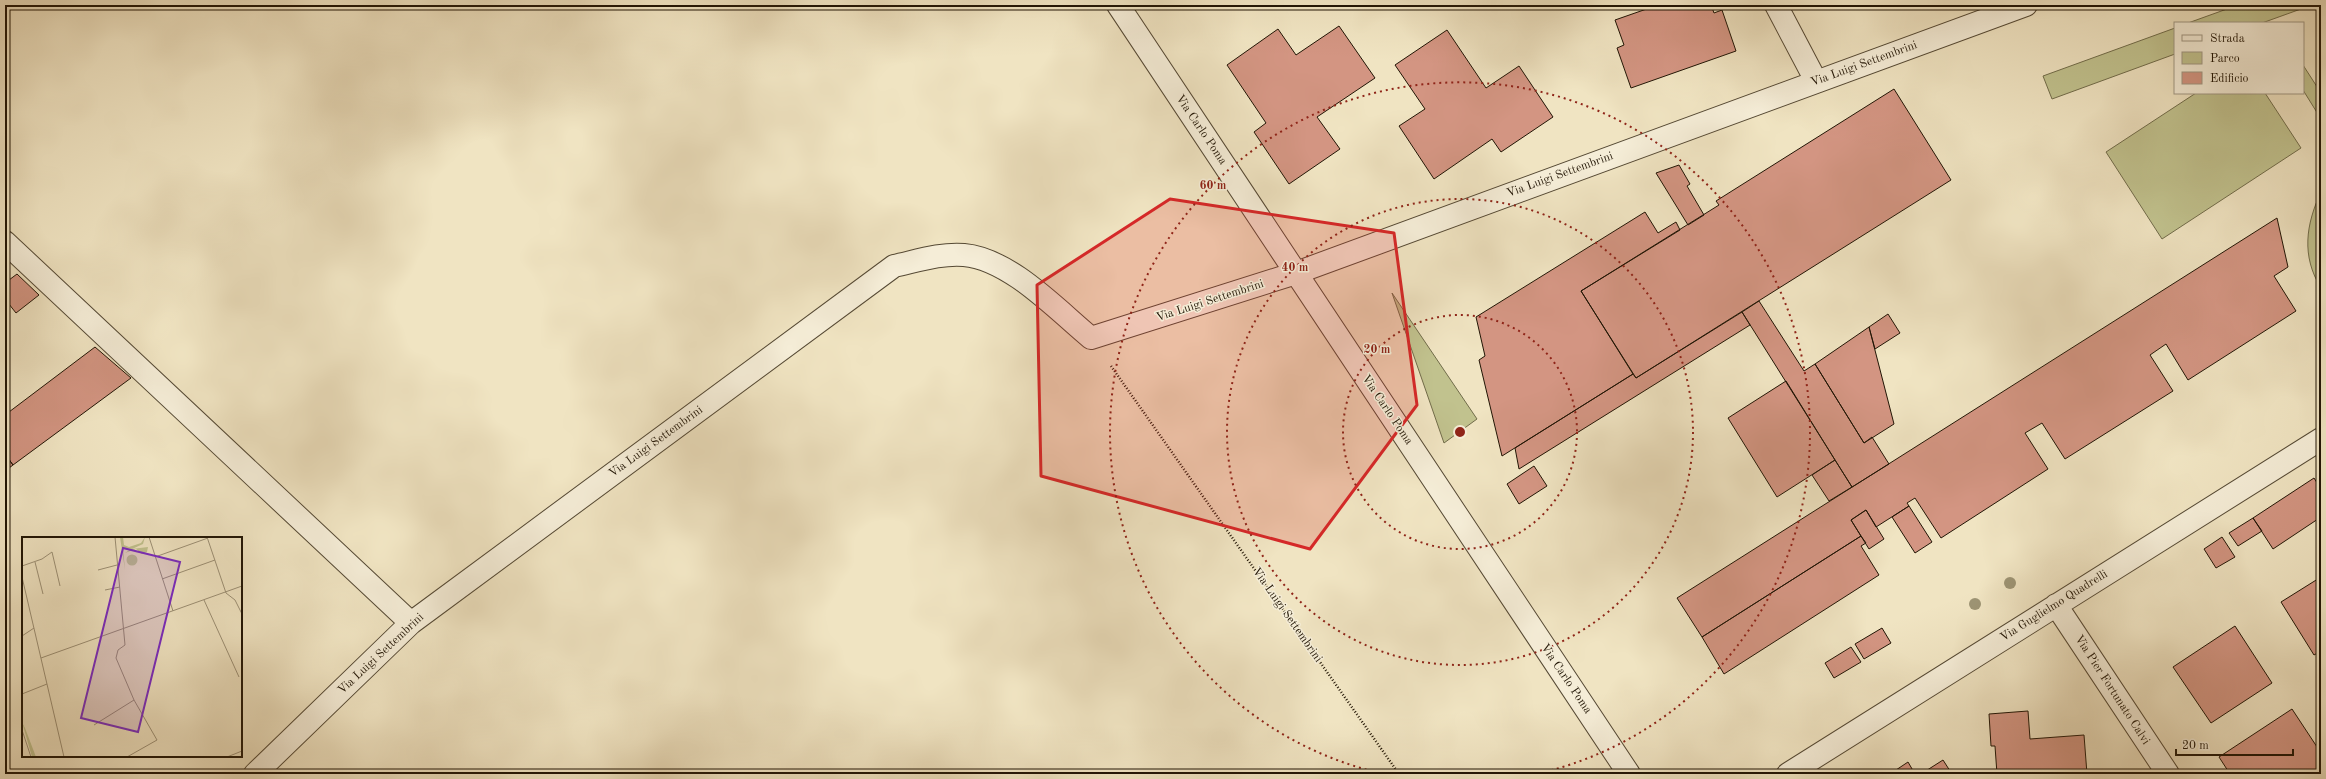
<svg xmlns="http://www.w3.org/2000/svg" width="2326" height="779" font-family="'Old Standard TT',serif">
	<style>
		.green { fill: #c1c28e; stroke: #716c4a }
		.building { fill: #d39582; stroke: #211505 }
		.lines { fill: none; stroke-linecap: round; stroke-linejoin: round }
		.minor-casing { stroke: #554934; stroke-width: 24 }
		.path { stroke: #211505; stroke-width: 2.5; stroke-dasharray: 1 2; stroke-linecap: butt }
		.minor { stroke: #f5edd7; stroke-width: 22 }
		.tree { fill: #9d9474 }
		.marked { fill: #d62828; fill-opacity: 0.2; stroke: #d62828; stroke-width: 3; stroke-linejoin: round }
		.ring { fill: none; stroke: #8f2418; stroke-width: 2; stroke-dasharray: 2 4 }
		.labels { text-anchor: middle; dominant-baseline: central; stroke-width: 3; stroke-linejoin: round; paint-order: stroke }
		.street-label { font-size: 12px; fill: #211505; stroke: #f5edd7 }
		.inset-road { fill: none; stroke: #9d9176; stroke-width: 1 }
		.view { fill: #7b2cbf; fill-opacity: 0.15; stroke: #7b2cbf; stroke-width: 2 }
		.inset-edge { fill: none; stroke: #211505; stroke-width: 2 }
		.centre { fill: #8f2418; stroke: #f5edd7; stroke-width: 2 }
		.ring-label { font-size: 12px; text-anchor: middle; font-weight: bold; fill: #8f2418; stroke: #f5edd7; stroke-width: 3; stroke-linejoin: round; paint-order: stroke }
	</style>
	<rect width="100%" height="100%" fill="#f0e4c2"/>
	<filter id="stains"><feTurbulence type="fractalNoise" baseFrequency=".005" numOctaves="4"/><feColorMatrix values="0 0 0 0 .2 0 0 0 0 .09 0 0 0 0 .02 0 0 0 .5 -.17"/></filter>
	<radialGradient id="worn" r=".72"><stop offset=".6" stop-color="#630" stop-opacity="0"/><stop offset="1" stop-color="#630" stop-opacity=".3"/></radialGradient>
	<path class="green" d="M2238,5H2312L2262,23H2188Z
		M2175,28V54L2052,99L2043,76Z
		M2303,65L2321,93V119L2303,90Z
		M2196,93H2265L2301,148L2162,239L2106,152Z
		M2321,192V288C2301,256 2306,224 2321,192Z
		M1392,293L1477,419L1444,443Z"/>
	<path class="building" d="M1658,5H1711L1714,13L1722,10L1736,51L1631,88L1617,48L1624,45L1615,20Z
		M1339,26L1375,78L1317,117L1340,149L1289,184L1254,132L1266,123L1227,65L1278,29L1296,55Z
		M1447,30L1486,88L1519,66L1553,117L1501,152L1492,139L1434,179L1399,126L1425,109L1395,65Z
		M1894,89L1951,180L1636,378L1581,291L1719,205L1716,201Z
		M1679,165L1690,184L1687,186L1704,215L1688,225L1656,173Z
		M1645,212L1658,233L1676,222L1680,230L1581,291L1633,374L1502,456L1479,360L1485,356L1476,317Z
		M2277,218L2288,267L2274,276L2296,311L2188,380L2166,344L2150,355L2173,391L2065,459L2042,423L2025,433L2048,469L1941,538L1915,498L1907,503L1909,506L1876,527L1866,510L1851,520L1861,536L1702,637L1677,598Z
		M17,274L39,295L16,313L5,299V283Z
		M1759,301L1804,371L1815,364L1864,443L1872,437L1889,464L1852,487L1742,312Z
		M1742,312L1750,325L1519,469L1515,448L1633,374L1636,378Z
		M1888,314L1900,333L1875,349L1869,327Z
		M1869,327L1894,424L1864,443L1815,364Z
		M95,347L131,378L13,465L5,454V415Z
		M1786,381L1835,460L1777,497L1728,418Z
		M5,454L13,465L5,471Z
		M1835,460L1852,487L1829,501L1812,475Z
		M1534,466L1547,486L1519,504L1507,484Z
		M2314,478L2321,489V517L2273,549L2253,518Z
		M1909,506L1932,542L1915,553L1892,517Z
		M1866,510L1884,539L1869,549L1851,520Z
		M2253,518L2262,531L2238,546L2229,533Z
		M1861,536L1866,543L1861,546L1879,575L1724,674L1702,637Z
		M2222,537L2235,557L2216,568L2204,549Z
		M2321,577V651L2314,655L2281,602Z
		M2235,626L2272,683L2211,723L2173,667Z
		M1882,628L1891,643L1864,659L1855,644Z
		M1851,647L1861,662L1834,678L1825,663Z
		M2292,709L2321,753V774H2230L2219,757Z
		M2028,711L2030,739L2084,735L2087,774H1997L1995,746H1991L1989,714Z
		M1943,760L1952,774H1921Z
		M1908,762L1915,774H1890Z"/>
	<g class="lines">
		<defs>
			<path id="minor" d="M1118,5L1629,774
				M1776,5L1816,81
				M5,242L411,623
				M2056,605L2168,774
				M255,774L411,623L894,266C917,261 941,253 964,255C1010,259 1057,310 1091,338L1296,273L2026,5
				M1788,774L2321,439"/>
		</defs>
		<use href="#minor" class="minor-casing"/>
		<path class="path" d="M1111,366L1399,774"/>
		<use href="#minor" class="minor"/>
	</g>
	<g class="tree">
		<circle cx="2010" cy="583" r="6"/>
		<circle cx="1975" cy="604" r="6"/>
	</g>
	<path class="marked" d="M1170,199L1394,233L1417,405L1310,549L1041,476L1037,285Z"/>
	<g class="ring">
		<circle cx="1460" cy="432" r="117"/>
		<circle cx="1460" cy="432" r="233"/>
		<path d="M1384 774A350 350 0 1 1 1536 774"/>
	</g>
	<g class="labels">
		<g class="street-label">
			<text transform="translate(1864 64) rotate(-20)">Via Luigi Settembrini</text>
			<text transform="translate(1201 130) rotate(56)">Via Carlo Poma</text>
			<text transform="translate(1560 175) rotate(-20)">Via Luigi Settembrini</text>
			<text transform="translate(1210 301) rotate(-18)">Via Luigi Settembrini</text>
			<text transform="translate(1387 410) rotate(56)">Via Carlo Poma</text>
			<text transform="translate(656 442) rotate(-36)">Via Luigi Settembrini</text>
			<text transform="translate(2054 606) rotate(-32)">Via Guglielmo Quadrelli</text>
			<text transform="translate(1287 615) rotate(55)">Via Luigi Settembrini</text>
			<text transform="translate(381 654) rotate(-43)">Via Luigi Settembrini</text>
			<text transform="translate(1566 679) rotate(56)">Via Carlo Poma</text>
			<text transform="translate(2112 690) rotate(57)">Via Pier Fortunato Calvi</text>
		</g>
	</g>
	<g transform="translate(22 537)">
		<rect width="220" height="220" fill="#f0e4c2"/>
		<path d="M98,0H101L102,8L107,10L119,6L123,0L121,7L110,12L126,10L125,15L120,17L114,12L103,16L109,12L101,11L103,33ZM104.5 23a5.5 5.5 0 1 1 11 0a5.5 5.5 0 1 1-11 0ZM0,185L3,191L14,220H10Z" fill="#c1c28e"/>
		<path class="inset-road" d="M93,0L103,108L96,113L94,121L112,163L135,203L105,220M127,0L151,74M185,0L204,56L213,63L220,77M133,20L186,1M13,25L21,57M0,29L20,22L30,15L38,49M76,33L95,28M0,40L42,220M140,42L193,23M83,53L98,50M182,63L217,140M0,99L12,91M19,121L220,49M0,157L25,147M72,188L112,163M0,193L9,220M205,220L220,214"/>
		<path class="view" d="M101,11L158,25L116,195L59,181Z"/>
		<rect width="220" height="220" class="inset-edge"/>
	</g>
	<circle cx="1460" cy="432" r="6" class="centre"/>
	<g class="ring-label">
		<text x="1213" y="189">60 m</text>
		<text x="1295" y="271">40 m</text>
		<text x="1377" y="353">20 m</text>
	</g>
	<rect width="2326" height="779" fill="none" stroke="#f0e4c2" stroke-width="20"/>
	<rect x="6" y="6" width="2314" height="767" fill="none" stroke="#211505" stroke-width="2"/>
	<rect x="10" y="10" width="2306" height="759" fill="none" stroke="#211505"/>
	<rect x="2174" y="22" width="130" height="72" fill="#f5edd7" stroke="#a09783"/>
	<rect x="2182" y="35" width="20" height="6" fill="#f5edd7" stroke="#a09783"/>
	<text x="2210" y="42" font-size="12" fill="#211505">Strada</text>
	<rect x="2182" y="52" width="20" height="12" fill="#c1c28e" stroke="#a09783"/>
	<text x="2210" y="62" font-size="12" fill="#211505">Parco</text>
	<rect x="2182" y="72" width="20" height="12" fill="#d39582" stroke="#a09783"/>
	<text x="2210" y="82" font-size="12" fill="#211505">Edificio</text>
	<path d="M2176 749v6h117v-6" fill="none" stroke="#211505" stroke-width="2"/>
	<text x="2182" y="749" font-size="12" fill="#211505" stroke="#f5edd7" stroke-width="3" paint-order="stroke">20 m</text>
	<rect width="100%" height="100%" filter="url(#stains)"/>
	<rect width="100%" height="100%" fill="url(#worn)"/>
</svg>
